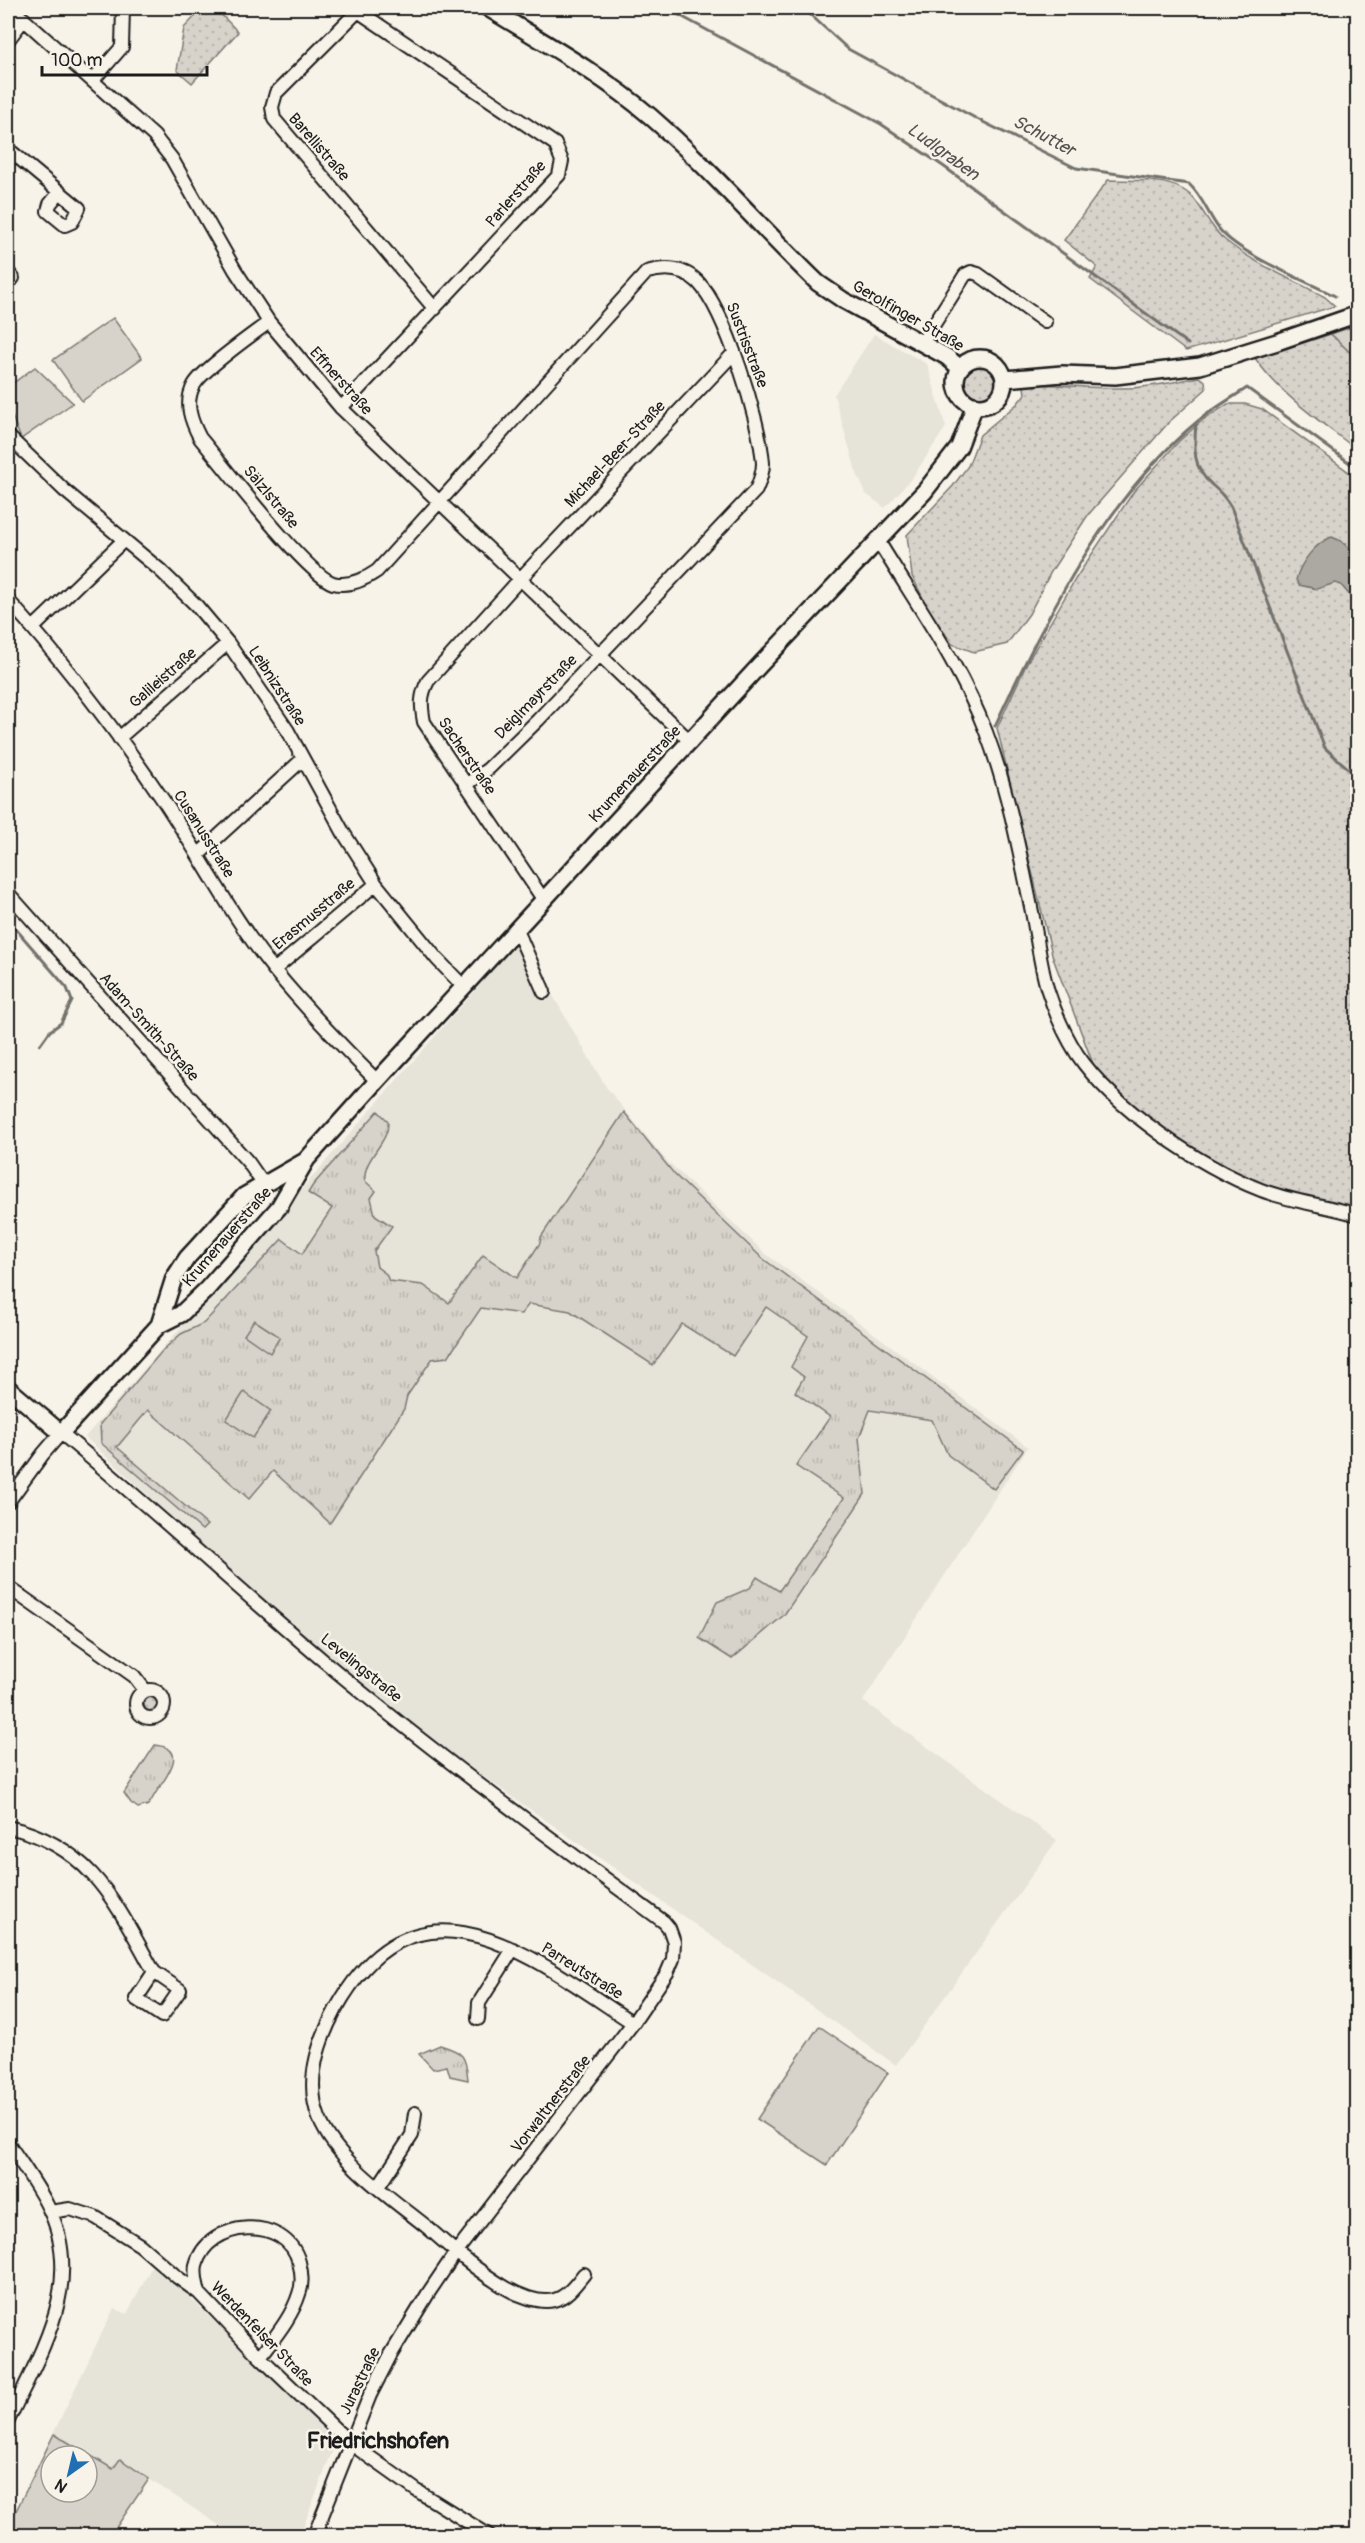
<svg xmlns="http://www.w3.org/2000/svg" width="1365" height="2543" font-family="Pangolin,sans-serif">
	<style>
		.built { fill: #e6e3d9; fill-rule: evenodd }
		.grass { fill: url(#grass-dots); stroke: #7a7874; stroke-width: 1.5 }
		.forest { fill: url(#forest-firs); stroke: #7a7874; stroke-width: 1.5 }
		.park { fill: url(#park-tufts); stroke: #7a7874; stroke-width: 1.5 }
		.garden { fill: #d7d3cb; stroke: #7a7874; stroke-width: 1.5; fill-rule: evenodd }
		.water { fill: #aca9a2; stroke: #72716c; stroke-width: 1.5 }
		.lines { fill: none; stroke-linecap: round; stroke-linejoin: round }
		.stream { stroke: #72716c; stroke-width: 3 }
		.minor-casing { stroke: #1c1c1c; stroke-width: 16 }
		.tertiary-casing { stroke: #1c1c1c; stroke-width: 20 }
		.minor { stroke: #f7f3e8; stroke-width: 12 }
		.tertiary { stroke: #f7f3e8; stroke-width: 15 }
		.labels { text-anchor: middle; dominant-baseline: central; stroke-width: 5; stroke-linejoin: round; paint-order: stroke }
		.street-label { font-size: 16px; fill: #1c1c1c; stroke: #f7f3e8 }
		.water-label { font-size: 18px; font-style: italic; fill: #565452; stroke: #f7f3e8 }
		.district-label { font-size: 22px; font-weight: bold; fill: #1c1c1c; stroke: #f7f3e8 }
	</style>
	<defs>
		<pattern id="grass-dots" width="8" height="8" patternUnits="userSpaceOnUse" patternTransform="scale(1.5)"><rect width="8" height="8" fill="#d7d3cb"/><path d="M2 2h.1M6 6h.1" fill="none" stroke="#b8b5ae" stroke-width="1.8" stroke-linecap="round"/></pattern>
		<pattern id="forest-firs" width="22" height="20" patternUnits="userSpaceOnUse" patternTransform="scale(1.5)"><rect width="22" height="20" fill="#d7d3cb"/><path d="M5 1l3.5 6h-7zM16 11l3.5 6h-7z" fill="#b8b5ae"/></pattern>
		<pattern id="park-tufts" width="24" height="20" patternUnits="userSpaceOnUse" patternTransform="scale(1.5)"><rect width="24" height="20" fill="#d7d3cb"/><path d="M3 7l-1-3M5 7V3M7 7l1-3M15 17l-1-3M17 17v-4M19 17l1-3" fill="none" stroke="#b8b5ae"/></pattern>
	</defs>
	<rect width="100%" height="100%" fill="#f7f3e8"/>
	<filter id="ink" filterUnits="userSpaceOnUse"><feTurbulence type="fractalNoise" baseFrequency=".0167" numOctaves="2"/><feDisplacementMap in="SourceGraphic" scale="12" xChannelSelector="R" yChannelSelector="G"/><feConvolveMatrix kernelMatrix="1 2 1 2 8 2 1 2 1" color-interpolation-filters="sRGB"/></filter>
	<g filter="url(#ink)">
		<path class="built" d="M874,334L927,364L946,427L912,478L885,508L866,494L856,471L834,395Z
			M520,939L606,1087L665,1159L766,1254L1028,1447L863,1701L1057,1840L896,2065L358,1689L85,1437Z
			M154,2262L332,2438L335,2444L300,2535H234L149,2479L111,2535H8V2527L114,2308L127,2314ZM51,2456H87V2492H51Z"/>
		<path class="grass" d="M203,8H215L238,32L192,83L177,70L184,28Z
			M1108,180C1135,181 1176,176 1195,200C1205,213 1212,230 1225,240C1254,264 1292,279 1325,297L1335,306L1186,351L1090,279L1097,267L1064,240Z
			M1331,334L1357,359V450C1322,422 1281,396 1255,358Z
			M963 381a17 17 0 1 1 34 0a17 17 0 1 1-34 0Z
			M1199,377L1205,381L1206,389L1169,422L1088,515L1052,570L1029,614L1007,644L974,652L952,644L929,610L912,576L907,535L953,486L968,466L980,435L1017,404L1025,394L1024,386L1027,384C1056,384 1086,388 1116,388C1144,389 1172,382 1199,377Z
			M1228,404H1245L1262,409L1357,478V1211L1280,1192L1235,1174L1185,1144L1132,1106L1095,1069L1053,958L997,728L1027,663L1076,578L1134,491L1179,441L1204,419Z
			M148,1694C155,1699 160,1701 156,1710L151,1713L145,1710L143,1695Z"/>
		<path class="forest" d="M1357,325H1358L1357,359L1331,334Z"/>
		<path class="park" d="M378,1111L388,1121C390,1143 362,1158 365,1181L376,1191L371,1198L375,1215L392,1226L374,1251L377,1267L386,1274L389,1281L423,1285L449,1303L483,1255L517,1278L540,1243L541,1237L624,1112L675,1175L762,1258L1023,1450L994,1489L948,1455L932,1420L870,1410L859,1438L865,1494L784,1615L732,1659L699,1638L717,1602L750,1588L757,1577L779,1591L844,1498L796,1466L830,1417L795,1392L804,1377L791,1367L808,1336L766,1307L733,1356L682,1324L653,1365L570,1311L529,1304L521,1314L481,1308L448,1357L432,1359L407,1396L404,1409L330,1523L273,1471L249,1499L148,1410L117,1447L207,1525L202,1530L101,1443L100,1424L163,1350L181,1334L204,1323L282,1239L302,1254L332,1208L308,1193L313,1185Z
			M155,1745C188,1748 169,1773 159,1788C155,1793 152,1801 148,1805C146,1806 140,1807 138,1808L131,1803L124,1793Z
			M440,2045C463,2052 466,2055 468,2080L450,2076L447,2066L433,2069L419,2054Z"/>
		<path class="garden" d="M113,318L142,358L82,401L53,360Z
			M35,367L73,403L21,439L8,406V387Z
			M254,1320L280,1337L270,1353L244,1335Z
			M244,1392L271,1411L253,1438L226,1420Z
			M819,2026L888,2073L827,2165L757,2119Z
			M54,2434L113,2469L120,2459L149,2479L111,2535H8V2527ZM51,2456H87V2492H51Z"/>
		<path class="water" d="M1332,537L1341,541L1357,556V604L1341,585L1335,583L1317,589L1299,585L1296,580C1300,563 1315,543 1332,537Z"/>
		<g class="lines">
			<path class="stream" d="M666,8L881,124L943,166L1188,344
				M803,8L848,49L977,119L1076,168L1189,184C1203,197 1208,215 1220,230C1241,255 1304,280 1335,296
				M1196,423C1194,448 1192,468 1212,485C1221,493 1225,497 1231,507L1325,748L1358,777
				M995,726C1044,620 1106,497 1198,421C1213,409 1230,399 1247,388L1358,469
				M8,920L67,988L72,1001L61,1023L50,1031L40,1045"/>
			<defs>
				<path id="minor" d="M11,8L154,136L172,159L235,270L269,322L341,408L691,742
					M361,8L276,93L272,107L274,119L435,309
					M8,40L24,19
					M93,80L122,47L123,8
					M8,149L79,208L72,222L65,225L48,211L50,204L59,193
					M8,272L13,278L8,283
					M269,322C252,335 203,369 194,385C184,403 191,421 200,438C222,464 307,575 333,583C349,587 364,580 377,571L647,272C665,267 683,267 698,282C726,311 760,422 763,463C763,472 760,481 756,490L538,720L488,769L466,785
					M922,343L965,275L971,272L978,274L1045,322
					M341,408L559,175L562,161L555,144L358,11
					M8,436L64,490L160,570L196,605L228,643L288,731L343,832L376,884L437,959L464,987
					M877,539C915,602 960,664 986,732C1008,790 1020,853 1032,912C1037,937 1040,964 1047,988C1054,1010 1065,1035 1077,1054C1114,1109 1200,1166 1261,1190C1292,1202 1326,1205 1358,1215
					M8,600C63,661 114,728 161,797C200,854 231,917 275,971C307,1010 342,1046 377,1081
					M33,628L124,540
					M119,738L228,643
					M198,855L303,759
					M8,893L248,1162L264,1185
					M543,899L424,722C421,706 420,696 428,681L520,579L734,353
					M516,928L544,992
					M274,970L376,884
					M8,1502L43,1454L61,1433C151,1507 236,1587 325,1662C435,1754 550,1838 664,1922L669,1928L674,1942L673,1959L667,1973L633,2023L456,2252L429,2292L390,2356L370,2395L314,2536
					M8,1587L134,1676L145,1690
					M136 1704a14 14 0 1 1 28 0a14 14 0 1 1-28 0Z
					M8,1827C92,1846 116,1904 154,1972
					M154,1972L180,1990L162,2016L136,1999Z
					M478,2019L479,2003L513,1949
					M8,2143C21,2163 36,2183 47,2205C87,2281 40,2352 8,2421
					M378,2187L412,2135L415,2113
					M50,2212L70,2209L95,2217L140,2245L177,2277L199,2293L260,2357L350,2443L416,2490L490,2536
					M584,2274C576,2284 567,2297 554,2300C539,2304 518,2295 506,2288C477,2271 452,2249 427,2227C391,2198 337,2162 319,2118C305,2082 318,2042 336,2009C418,1861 533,1958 633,2023
					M199,2293C197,2284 194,2275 196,2265C208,2219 286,2214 299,2262C302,2273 303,2284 299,2294C292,2317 274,2338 260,2357"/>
				<path id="tertiary" d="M488,8C543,42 601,74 650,116C710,168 761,228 818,283L843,300L947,357L960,368
					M956 382a24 24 0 1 1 48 0a24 24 0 1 1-48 0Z
					M1005,379L1062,374L1115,376L1200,366L1277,342L1358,314
					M159,1325L174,1278L187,1258L244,1196L305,1161
					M8,1388L61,1433L159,1325L181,1314L206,1290L279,1207L307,1159L377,1081L759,666L925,491L959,447L975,405"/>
			</defs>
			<use href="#minor" class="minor-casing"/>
			<use href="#tertiary" class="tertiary-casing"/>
			<use href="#minor" class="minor"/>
			<use href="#tertiary" class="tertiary"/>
		</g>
	</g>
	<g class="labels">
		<g class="street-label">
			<text transform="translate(319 147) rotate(49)">Barellistraße</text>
			<text transform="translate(516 194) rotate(-49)">Parlerstraße</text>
			<text transform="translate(908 316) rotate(30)">Gerolfinger Straße</text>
			<text transform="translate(747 345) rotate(69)">Sustrisstraße</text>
			<text transform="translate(341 381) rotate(48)">Effnerstraße</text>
			<text transform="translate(615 454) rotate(-47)">Michael-Beer-Straße</text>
			<text transform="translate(271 497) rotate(50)">Sälzlstraße</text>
			<text transform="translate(163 678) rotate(-41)">Galileistraße</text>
			<text transform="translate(277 686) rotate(57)">Leibnizstraße</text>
			<text transform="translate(536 697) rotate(-46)">Deiglmayrstraße</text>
			<text transform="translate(467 756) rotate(56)">Sacherstraße</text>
			<text transform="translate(635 774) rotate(-47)">Krumenauerstraße</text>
			<text transform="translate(204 834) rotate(58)">Cusanusstraße</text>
			<text transform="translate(314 914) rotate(-40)">Erasmusstraße</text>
			<text transform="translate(149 1027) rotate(48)">Adam-Smith-Straße</text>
			<text transform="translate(227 1237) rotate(-49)">Krumenauerstraße</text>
			<text transform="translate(361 1668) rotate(39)">Levelingstraße</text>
			<text transform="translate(582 1971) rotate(32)">Parreutstraße</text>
			<text transform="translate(551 2104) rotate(-52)">Vorwaltnerstraße</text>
			<text transform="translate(262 2334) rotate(46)">Werdenfelser Straße</text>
			<text transform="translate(360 2381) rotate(-64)">Jurastraße</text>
		</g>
		<g class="water-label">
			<text transform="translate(1044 136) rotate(28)">Schutter</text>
			<text transform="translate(943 152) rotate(36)">Ludlgraben</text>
		</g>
		<g class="district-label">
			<text x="378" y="2441">Friedrichshofen</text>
		</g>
	</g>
	<rect width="1365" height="2543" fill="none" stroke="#f7f3e8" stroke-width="30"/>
	<rect x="15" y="15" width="1335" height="2513" fill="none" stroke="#1c1c1c" stroke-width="2" filter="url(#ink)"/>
	<g transform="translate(69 2474) rotate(214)"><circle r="28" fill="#f7f3e8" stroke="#9f9d96" stroke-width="1.5"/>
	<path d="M0-4.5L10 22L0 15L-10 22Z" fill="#1f6fb2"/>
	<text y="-9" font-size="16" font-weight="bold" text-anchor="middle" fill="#1c1c1c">N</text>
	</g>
	<path d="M42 66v9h165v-9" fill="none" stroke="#1c1c1c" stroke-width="3"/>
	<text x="51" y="66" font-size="18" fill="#1c1c1c" stroke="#f7f3e8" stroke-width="4.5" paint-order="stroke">100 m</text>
</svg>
